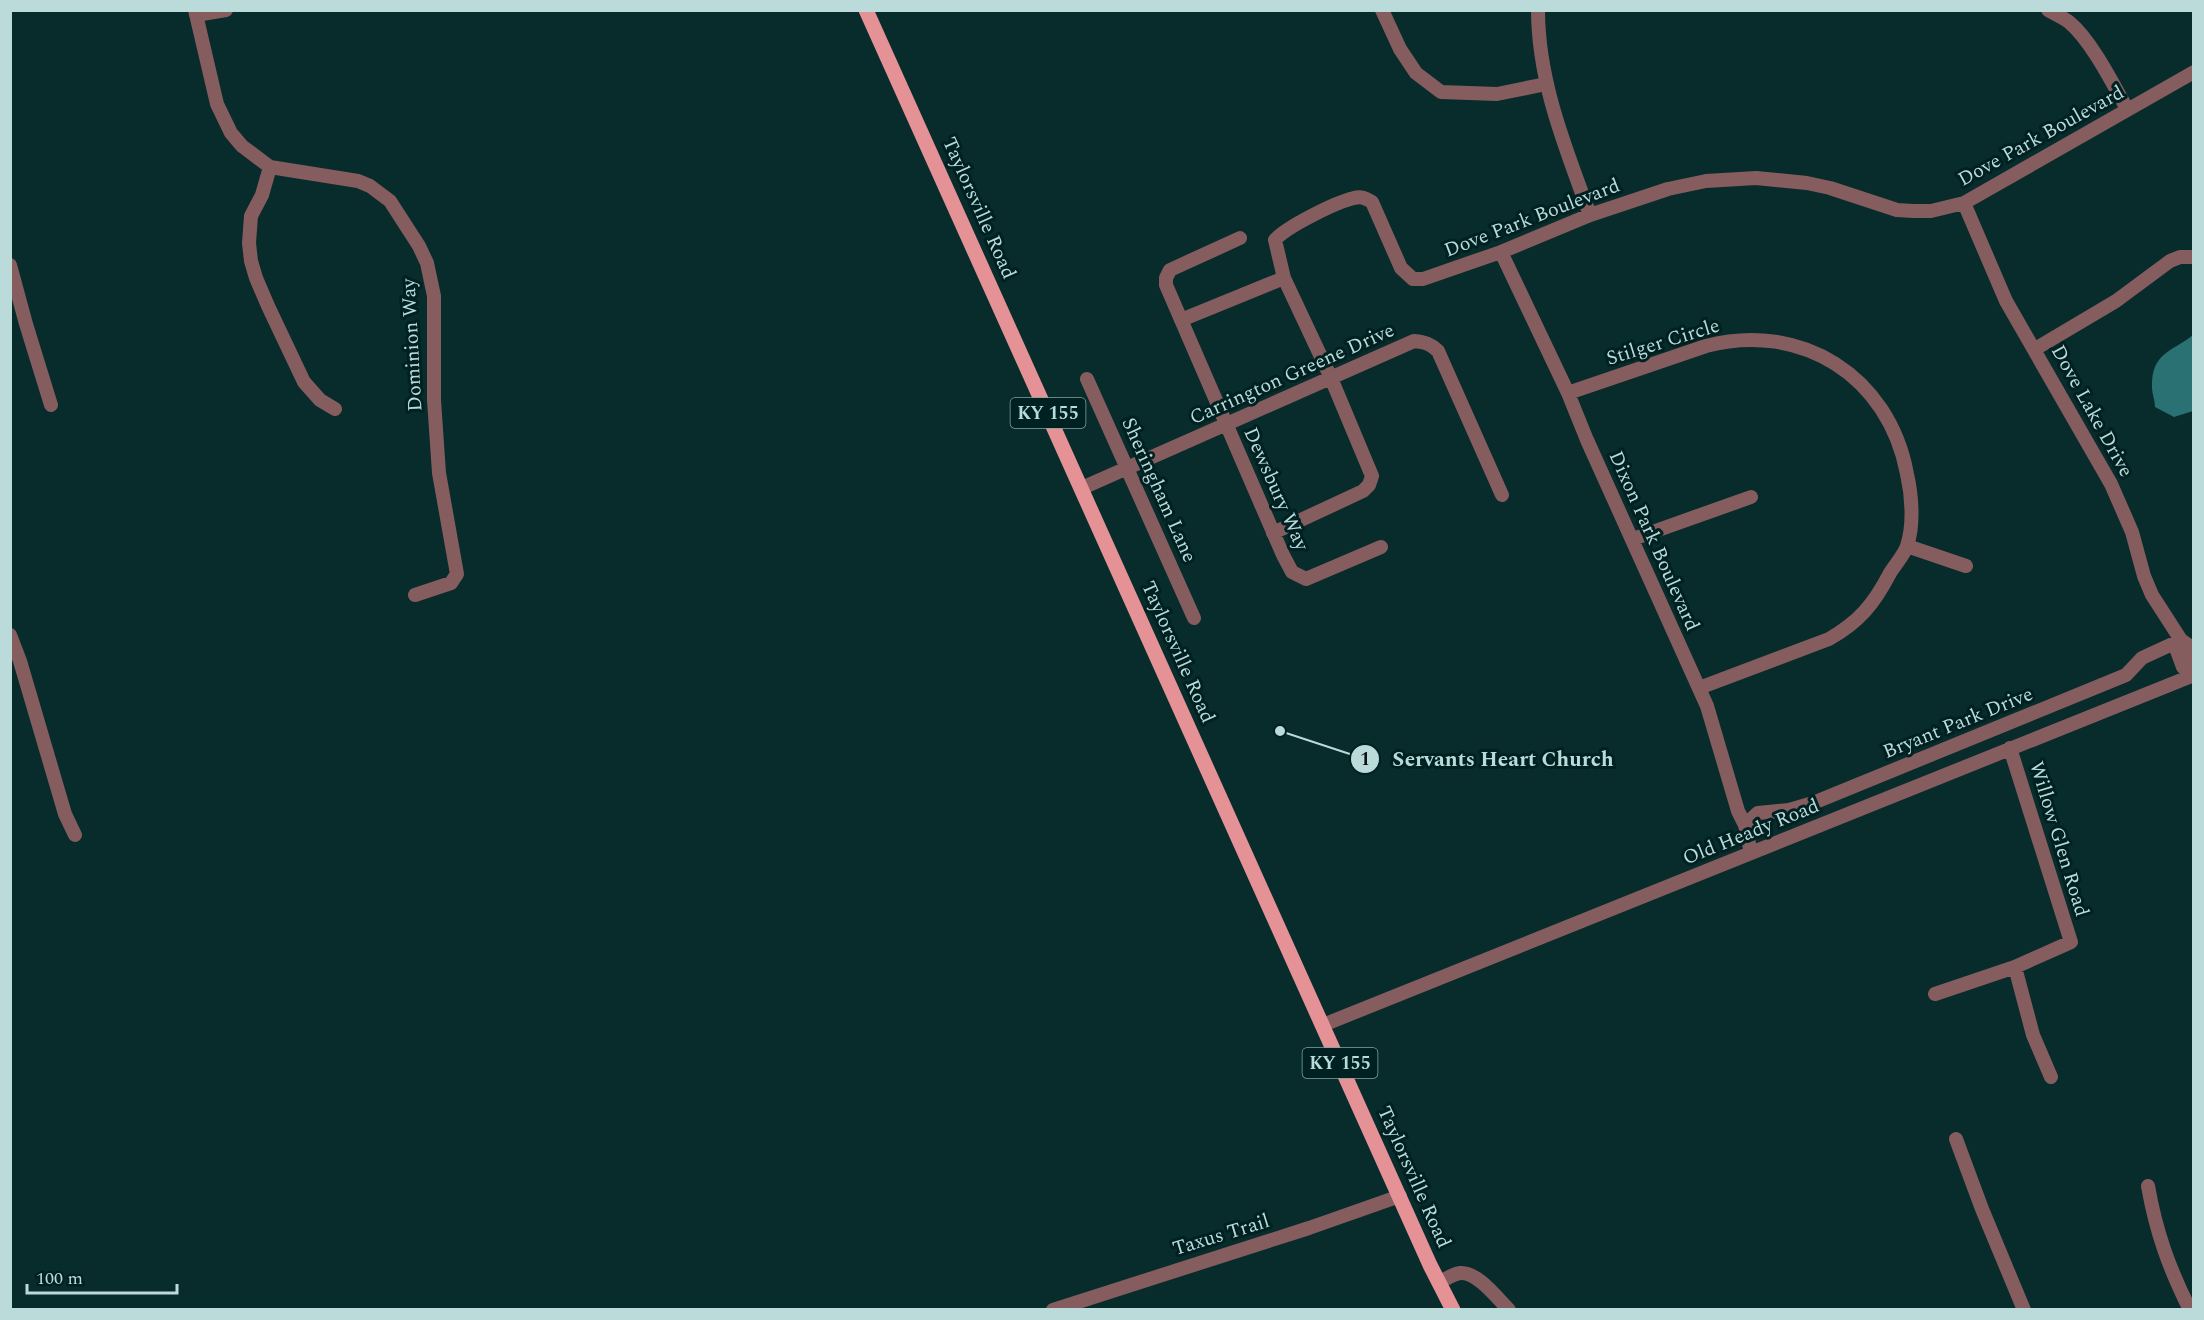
<svg xmlns="http://www.w3.org/2000/svg" width="2204" height="1320" font-family="Spectral,serif">
	<style>
		.water { fill: #297173 }
		.lines { fill: none; stroke-linecap: round; stroke-linejoin: round }
		.minor { stroke: #855d5e; stroke-width: 14 }
		.major { stroke: #e59296; stroke-width: 15 }
		.labels { text-anchor: middle; dominant-baseline: central; stroke-width: 6; stroke-linejoin: round; paint-order: stroke }
		.shield { fill: #002122; stroke: #83a2a3; stroke-width: 1.5 }
		.shield-label { font-size: 18px; font-weight: bold; fill: #bbdada }
		.street-label { font-size: 20px; fill: #bbdada; stroke: #002122 }
		.leader { fill: none; stroke: #bbdada; stroke-width: 2 }
		.callout-dot { fill: #bbdada; stroke: #002122; stroke-width: 2 }
		.mark-label { font-size: 18px; text-anchor: middle; font-weight: bold; fill: #111 }
		.callout-label { font-size: 21px; text-anchor: middle; font-weight: bold; fill: #bbdada; stroke: #002122; stroke-width: 6; stroke-linejoin: round; paint-order: stroke }
	</style>
	<rect width="100%" height="100%" fill="#082b2c"/>
	<path class="water" d="M2193,335V411L2174,417L2155,407C2155,400 2152,394 2152,388C2151,352 2172,352 2193,335Z"/>
	<g class="lines">
		<path class="minor" d="M195,10L217,104L231,133L242,146L270,167L358,181L370,186L390,201L419,246L427,263L434,296V400L439,473L457,574L451,583L415,595
			M1382,10L1400,49L1416,73L1441,92L1497,94L1546,84
			M1538,10C1538,82 1566,149 1590,215
			M2048,10C2055,14 2062,17 2069,22C2091,40 2113,84 2127,109
			M196,15L226,10
			M270,167L262,195L251,216L249,243L251,261L256,278L268,306L304,382L320,400L335,409
			M1964,203L2006,301L2111,484L2132,532L2144,576L2152,595L2181,640L2188,645L2194,663
			M1240,238L1170,270L1166,278V285L1283,555L1292,572L1306,579L1381,547
			M1501,252L1568,393L1587,440L1707,706L1738,811L1745,825L1751,853
			M10,265L26,324L51,405
			M1181,320L1284,278
			M2035,349L2116,301L2170,261L2180,257H2194
			M1087,379L1194,618
			M1568,393L1706,346C1801,321 1889,376 1907,474C1912,496 1914,525 1907,546C1904,555 1895,565 1890,573C1874,604 1859,622 1829,639L1699,688
			M1082,488L1414,341C1425,342 1431,344 1438,351L1502,495
			M1273,533L1363,491L1369,485L1372,476L1331,378L1284,278L1275,240C1286,227 1336,202 1354,198C1361,196 1365,198 1372,202L1401,268L1413,279H1423L1501,252L1590,215L1668,189L1706,181L1756,178L1807,183L1830,188L1897,210L1913,211H1931L1964,203L2194,72
			M1633,539L1751,497
			M1907,546L1966,566
			M10,635L20,661L65,814L75,835
			M2181,640L2176,648L2183,667L2192,675L2194,670
			M1745,825L1758,813L1789,810L1813,803L2126,675L2142,658L2181,640
			M2015,967L2033,1035L2051,1077
			M1935,994L2015,967L2071,942L2010,748
			M1323,1025L2194,675
			M1956,1139L1982,1209L2024,1310
			M2148,1186C2156,1232 2169,1268 2190,1310
			M1439,1283C1445,1279 1453,1274 1460,1273C1477,1271 1498,1299 1509,1310
			M1053,1310L1309,1228L1400,1196"/>
		<path class="major" d="M866,10L1430,1265L1453,1310"/>
	</g>
	<g class="labels">
		<g class="shield">
			<rect x="1010.5" y="398" width="75" height="30" rx="4.5"/>
			<rect x="1302.5" y="1048" width="75" height="30" rx="4.5"/>
		</g>
		<g class="shield-label">
			<text x="1048" y="413">KY 155</text>
			<text x="1340" y="1063">KY 155</text>
		</g>
		<g class="street-label">
			<text transform="translate(2041 136) rotate(-29)">Dove Park Boulevard</text>
			<text transform="translate(979 208) rotate(66)">Taylorsville Road</text>
			<text transform="translate(1532 218) rotate(-21)">Dove Park Boulevard</text>
			<text transform="translate(1663 342) rotate(-17)">Stilger Circle</text>
			<text transform="translate(412 345) rotate(-93)">Dominion Way</text>
			<text transform="translate(1292 374) rotate(-24)">Carrington Greene Drive</text>
			<text transform="translate(2092 411) rotate(61)">Dove Lake Drive</text>
			<text transform="translate(1276 489) rotate(66)">Dewsbury Way</text>
			<text transform="translate(1159 490) rotate(66)">Sheringham Lane</text>
			<text transform="translate(1654 541) rotate(66)">Dixon Park Boulevard</text>
			<text transform="translate(1178 652) rotate(66)">Taylorsville Road</text>
			<text transform="translate(1958 723) rotate(-22)">Bryant Park Drive</text>
			<text transform="translate(1751 832) rotate(-22)">Old Heady Road</text>
			<text transform="translate(2059 839) rotate(73)">Willow Glen Road</text>
			<text transform="translate(1414 1177) rotate(66)">Taylorsville Road</text>
			<text transform="translate(1221 1235) rotate(-17)">Taxus Trail</text>
		</g>
	</g>
	<path class="leader" d="M1280 731L1365 759"/>
	<g class="callout-dot">
		<circle cx="1280" cy="731" r="6"/>
		<circle cx="1365" cy="759" r="15"/>
	</g>
	<g class="mark-label">
		<text x="1365" y="765">1</text>
	</g>
	<g class="callout-label">
		<text x="1503" y="766">Servants Heart Church</text>
	</g>
	<rect width="2204" height="1320" fill="none" stroke="#bbdada" stroke-width="24"/>
	<path d="M27 1284v9h150v-9" fill="none" stroke="#bbdada" stroke-width="3"/>
	<text x="36" y="1284" font-size="18" fill="#bbdada" stroke="#002122" stroke-width="4.5" paint-order="stroke">100 m</text>
</svg>
